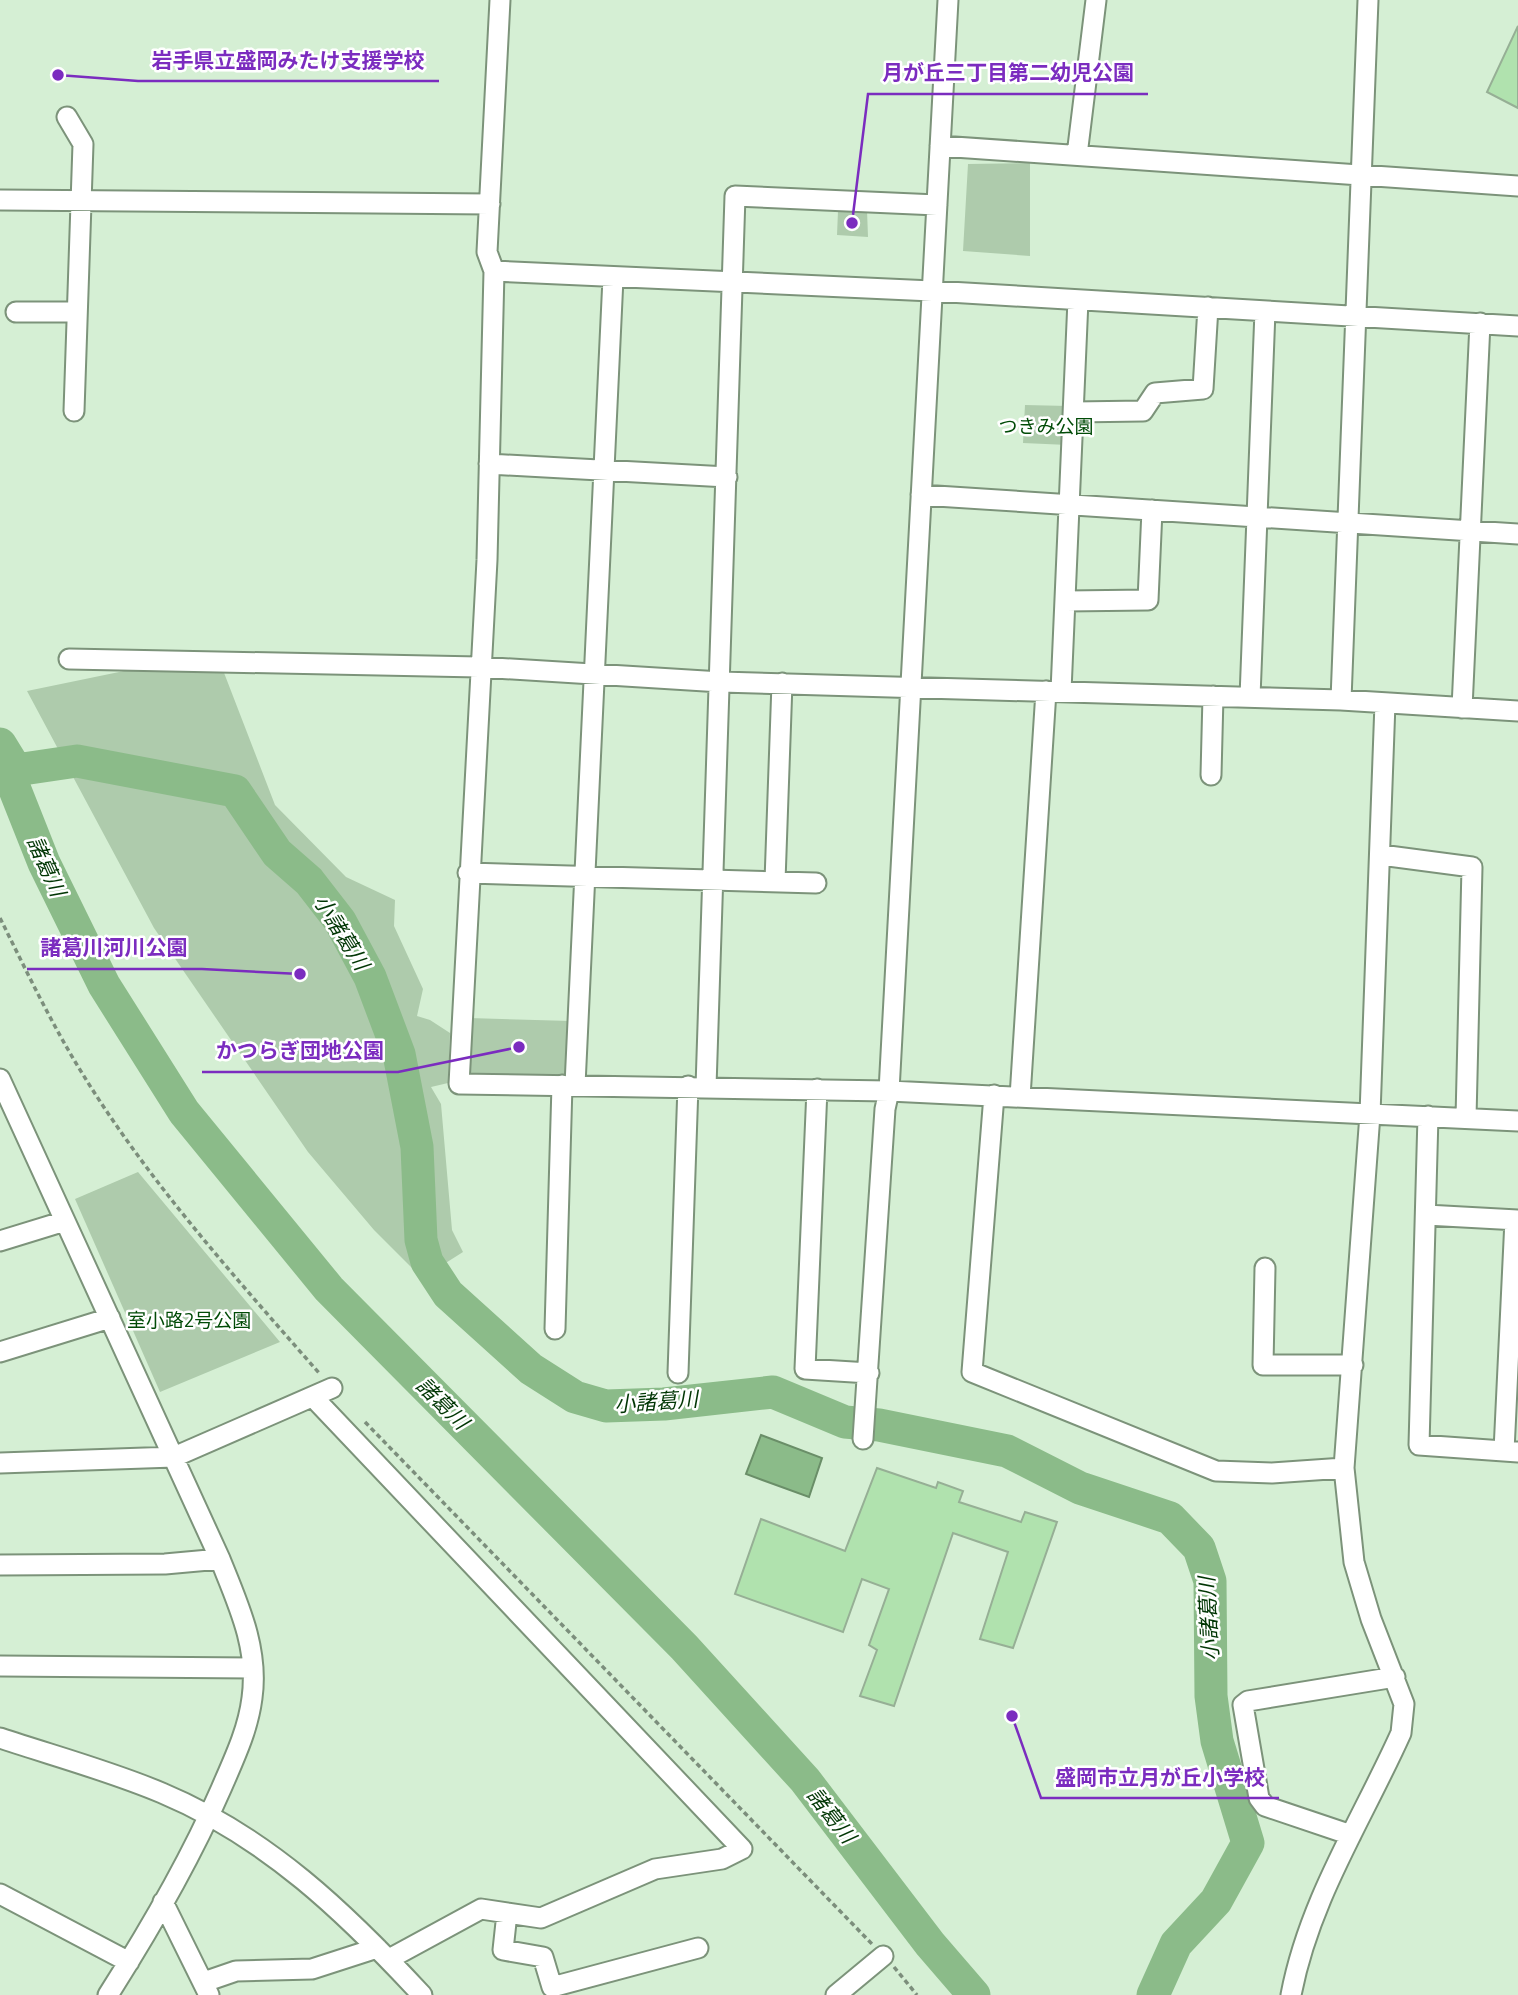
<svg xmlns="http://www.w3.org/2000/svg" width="1518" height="1995" font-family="'Titillium Web','Noto Sans JP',sans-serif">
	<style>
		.green { fill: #aecbac }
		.water { fill: #8bbb89; stroke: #6a8e68; stroke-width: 2 }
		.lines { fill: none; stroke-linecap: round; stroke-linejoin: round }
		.river { stroke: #8bbb89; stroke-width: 33 }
		.building { fill: #b0e2ae; stroke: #96af95; stroke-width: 2 }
		.minor-casing { stroke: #7c937a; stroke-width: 23 }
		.path { stroke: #7c8e7c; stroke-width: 3.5; stroke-dasharray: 5 3.5; stroke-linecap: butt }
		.minor { stroke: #fff; stroke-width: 19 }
		.labels { text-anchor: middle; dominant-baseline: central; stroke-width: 5; stroke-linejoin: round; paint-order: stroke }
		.park-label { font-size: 19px; fill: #014b07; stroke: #fff }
		.water-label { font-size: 21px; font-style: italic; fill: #013604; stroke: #fff }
		.leader { fill: none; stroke: #7b2cbf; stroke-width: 2.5 }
		.callout-dot { fill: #7b2cbf; stroke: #fff; stroke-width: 2.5 }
		.callout-label { font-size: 21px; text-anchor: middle; font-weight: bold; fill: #7b2cbf; stroke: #fff; stroke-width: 5; stroke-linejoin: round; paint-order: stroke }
	</style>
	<rect width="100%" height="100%" fill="#d5efd4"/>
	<path class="green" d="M1030,163V256L963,251L968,164Z
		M867,210L868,237L837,235L838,211Z
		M1025,405L1068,406V445L1023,443Z
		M216,652L275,805L346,877L395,900L394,926L423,989L417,1016L430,1020L450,1033L448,1083L431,1087L441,1104L452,1230L463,1252L422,1278L374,1230L308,1152L154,928L27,691Z
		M469,1018L571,1021L568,1076L467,1073Z
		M138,1172L280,1342L160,1392L75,1199Z"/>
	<path class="water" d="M761,1435L822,1458L809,1497L746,1474Z"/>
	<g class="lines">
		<path class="river" d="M0,744L16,770L77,761L235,791L277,853L309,881L340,921L370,977L399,1054L417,1147L421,1240L427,1262L448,1294L531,1369L575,1397L606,1406L664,1404L773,1392L845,1422L879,1425L1007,1451L1080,1488L1170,1518L1199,1548L1210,1581L1211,1696L1217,1741L1248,1843L1216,1901L1176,1944L1153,1995
			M0,752L44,863L104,985L184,1112L329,1289L684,1647L805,1780L930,1944L974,1995"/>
	</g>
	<path class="building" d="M1518,26V108L1487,92Z
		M877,1468L936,1488L938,1482L963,1491L959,1502L1021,1522L1025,1512L1057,1522L1013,1648L980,1639L1008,1552L953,1533L894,1706L860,1696L877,1650L869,1645L889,1589L862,1579L843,1632L735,1594L761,1519L845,1551Z"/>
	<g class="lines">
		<defs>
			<path id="minor" d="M500,0L487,252L494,271L487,560L459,1084L889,1091L1518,1121
				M67,117L83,144L74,411
				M940,146L1518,186
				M1077,155L1096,0
				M0,200L490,204
				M494,271L932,291L1518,326
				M16,312H76
				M1074,412L1143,411L1155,393L1203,389L1208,307
				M489,464L727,477
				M921,495L1518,534
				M1066,601L1148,600L1152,510
				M69,659L479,667L721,682L1341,700L1518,711
				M1061,691L1078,300
				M1250,697L1265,311
				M1341,700L1368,0
				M1462,708L1480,323
				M1211,775L1213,696
				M1381,855L1472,867L1466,1118
				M468,873L816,883
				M775,881L782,683
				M0,1079L220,1559C238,1604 259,1648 252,1698C248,1730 234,1759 221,1789C190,1860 150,1929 108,1995
				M575,1085L613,278
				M706,1087L735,196L937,205
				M817,1089L805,1369L869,1373
				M994,1095L972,1372L1216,1471L1272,1473L1344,1468
				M1020,1097L1046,691
				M1428,1116L1419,1445L1518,1452
				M1426,1215L1518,1220
				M0,1241L65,1221
				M1265,1268L1263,1365H1353
				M555,1329L562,1085
				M0,1352L110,1318
				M678,1373L688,1086
				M313,1397L742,1849L722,1859L655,1869L541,1918L481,1909L389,1959
				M863,1439L885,1109L889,1091L948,0
				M1504,1451L1515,1220
				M0,1463L174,1457L332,1388
				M0,1565L165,1564L220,1559
				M0,1666L252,1668
				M0,1738C54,1756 110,1771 162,1793C267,1837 346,1913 422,1995
				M1351,1835L1265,1806L1259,1798L1243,1705L1248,1701L1395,1677
				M0,1894L129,1962
				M163,1902L209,1995
				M507,1913L503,1950L543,1957L552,1987L698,1948
				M204,1982L236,1971L312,1969L377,1948
				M836,1995L883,1956
				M1291,1995C1309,1900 1362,1820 1401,1733L1404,1704L1371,1619L1354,1562L1344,1468L1370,1114L1385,703"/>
		</defs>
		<use href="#minor" class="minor-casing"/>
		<path class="path" d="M0,918C26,970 51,1023 82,1073C149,1182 235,1277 319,1373
			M365,1422L872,1944
			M894,1967L917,1995"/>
		<use href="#minor" class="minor"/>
	</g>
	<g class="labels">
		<g class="park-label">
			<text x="1046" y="425">つきみ公園</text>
			<text x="189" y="1319">室小路2号公園</text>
		</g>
		<g class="water-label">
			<text transform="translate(47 866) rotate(66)">諸葛川</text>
			<text transform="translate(342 932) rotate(58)">小諸葛川</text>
			<text transform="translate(656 1401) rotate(-4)">小諸葛川</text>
			<text transform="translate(443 1403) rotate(45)">諸葛川</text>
			<text transform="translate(1208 1619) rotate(-93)">小諸葛川</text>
			<text transform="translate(832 1815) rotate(52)">諸葛川</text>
		</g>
	</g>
	<path class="leader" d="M58 75L138 81H439M852 223L868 94H1148M300 974L202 969H27M519 1047L398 1072H202M1012 1716L1041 1798H1279"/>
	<g class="callout-dot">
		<circle cx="58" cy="75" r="7"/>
		<circle cx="852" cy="223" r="7"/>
		<circle cx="300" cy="974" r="7"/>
		<circle cx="519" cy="1047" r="7"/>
		<circle cx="1012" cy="1716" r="7"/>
	</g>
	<g class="callout-label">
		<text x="288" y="68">岩手県立盛岡みたけ支援学校</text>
		<text x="1008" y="80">月が丘三丁目第二幼児公園</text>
		<text x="114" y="955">諸葛川河川公園</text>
		<text x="300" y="1058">かつらぎ団地公園</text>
		<text x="1160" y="1785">盛岡市立月が丘小学校</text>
	</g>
</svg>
